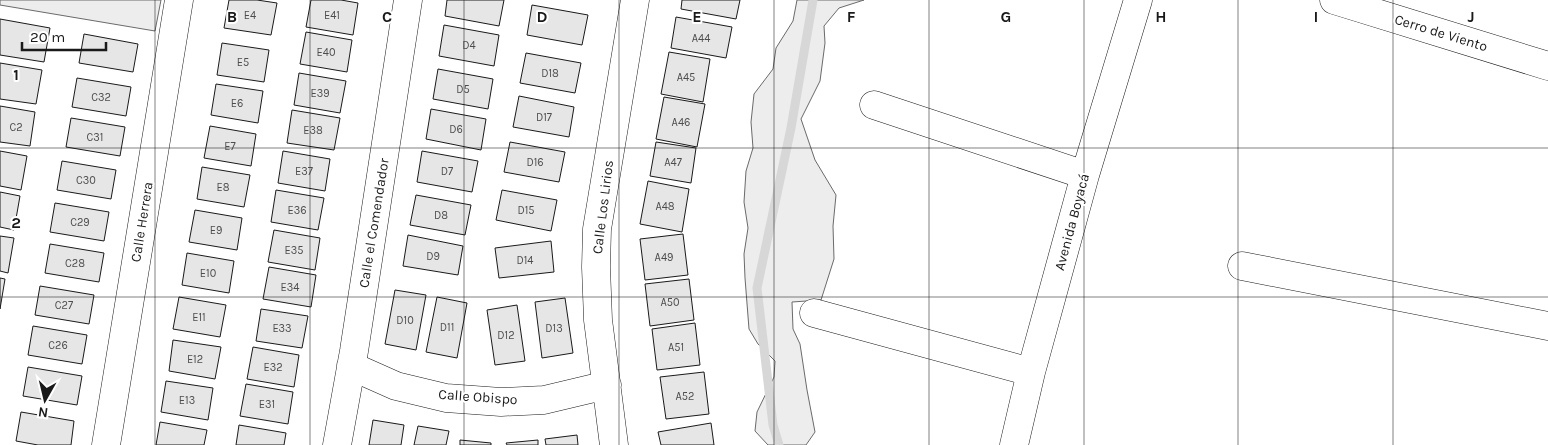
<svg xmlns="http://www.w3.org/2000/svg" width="1548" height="445" font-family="Karla,sans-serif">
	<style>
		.built { fill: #ededed; stroke: #6a6a6a }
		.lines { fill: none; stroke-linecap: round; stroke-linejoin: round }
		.stream { stroke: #d7d7d7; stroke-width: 9 }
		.building { fill: #e6e6e6; stroke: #1a1a1a }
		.minor-casing { stroke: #1a1a1a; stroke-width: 29 }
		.minor { stroke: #fff; stroke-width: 28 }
		.grid { fill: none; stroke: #1a1a1a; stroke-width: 1; stroke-opacity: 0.55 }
		.labels { text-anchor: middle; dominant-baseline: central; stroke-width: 4; stroke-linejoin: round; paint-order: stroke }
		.number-label { font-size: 11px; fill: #4d4d4d }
		.street-label { font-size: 14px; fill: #1a1a1a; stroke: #fff }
		.grid-label { font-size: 16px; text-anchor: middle; font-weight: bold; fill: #1a1a1a; stroke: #fff; stroke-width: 4; stroke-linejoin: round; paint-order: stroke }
	</style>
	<rect width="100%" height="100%" fill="#fff"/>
	<path class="built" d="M0,0H161L155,31L0,5Z
		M797,0H864L839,8L824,26L825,43L820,81L801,119L815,160L836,195L833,226L834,259L821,300L792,302L793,329L800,344L807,390L815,432L806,445H768L755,431L757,412L774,377L775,361L758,344L749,329L745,278L744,254L748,228L744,202L746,171L753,148L751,122L754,94L773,69L776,48L793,21Z"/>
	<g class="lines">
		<path class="stream" d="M779,445L773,425L757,288L791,128L813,0"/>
	</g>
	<path class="building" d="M229,0H257L277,3L271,35L224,28Z
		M311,0H341L358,3L353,35L306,27Z
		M447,0H504L499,26L445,16Z
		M682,0H740L736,19L681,9Z
		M532,5L588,15L582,45L527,35Z
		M676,17L732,27L726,58L671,48Z
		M0,19L50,28L44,62L0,55Z
		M444,25L499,35L494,66L439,56Z
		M306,32L352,40L347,72L300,64Z
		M84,34L138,44L133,72L79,63Z
		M222,43L269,50L264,82L217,75Z
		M669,52L710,59L703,102L661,94Z
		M526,53L581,63L575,93L520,83Z
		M0,63L42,70L36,104L0,99Z
		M438,69L493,79L488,109L433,99Z
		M299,73L346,81L340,113L294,105Z
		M77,78L131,87L126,116L72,107Z
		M216,84L263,91L258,123L211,115Z
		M519,96L574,107L569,137L513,127Z
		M664,97L705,104L697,147L656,139Z
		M0,106L35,112L30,146L0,142Z
		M431,109L486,119L481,150L426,139Z
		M292,110L340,118L334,150L287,143Z
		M71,118L125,127L120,156L66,147Z
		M210,126L256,134L251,166L204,158Z
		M510,142L565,152L559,182L504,172Z
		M656,142L696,148L691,183L650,176Z
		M0,151L27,156L21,190L0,186Z
		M283,151L330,159L325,191L278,183Z
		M422,151L478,161L472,192L417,182Z
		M62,161L116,170L111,199L57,190Z
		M202,167L250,175L244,207L197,199Z
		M648,181L689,189L682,232L640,224Z
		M276,190L324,198L318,230L271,222Z
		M502,190L557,200L551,231L496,220Z
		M0,192L20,196L14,230L0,227Z
		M416,195L471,205L465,235L410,225Z
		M55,203L109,212L104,241L50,232Z
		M195,210L242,218L237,250L189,242Z
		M274,230L320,238L315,270L268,262Z
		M683,234L688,275L645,280L640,239Z
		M408,235L463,246L458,275L403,266Z
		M0,236L14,238L8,273L0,271Z
		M551,241L554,272L499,278L495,248Z
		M50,244L104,253L99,282L45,273Z
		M187,253L234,261L229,293L182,285Z
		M269,267L316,275L311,307L263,299Z
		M0,278L5,279L0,309Z
		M689,279L694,320L650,326L645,284Z
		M40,286L94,295L89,324L35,315Z
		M395,290L426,295L416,350L385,344Z
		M179,297L226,305L220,337L173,329Z
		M437,297L467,303L457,358L426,352Z
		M565,298L573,353L542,358L535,302Z
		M517,305L525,361L495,365L487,310Z
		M261,309L308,316L302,348L256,341Z
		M695,323L700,365L657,370L652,329Z
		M33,326L87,335L82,364L28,355Z
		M173,340L221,347L215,379L169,371Z
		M253,347L299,355L294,387L247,379Z
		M28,367L82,376L77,405L23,396Z
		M704,372L709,414L666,419L660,377Z
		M166,381L213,388L208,420L161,412Z
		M246,384L293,392L288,424L240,416Z
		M21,412L74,421L71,445H38L16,441Z
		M373,420L404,425L401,445H369Z
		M160,422L207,430L204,445H156Z
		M711,423L714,445H661L658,432Z
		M239,425L286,433L284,445H236Z
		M418,426L449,431L446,445H414Z
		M577,435L578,445H546L545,439Z
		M460,440L491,443V445H460Z
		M538,440V445H507L506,443Z"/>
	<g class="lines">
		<defs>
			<path id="minor" d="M1334,0L1548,66
				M874,105L1085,175
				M1242,266L1548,326
				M814,313L1031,372
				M351,366L396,386L446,398L501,402L544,400L607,385
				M106,445L179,0
				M337,445L354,351L408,0
				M614,445L598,320L596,267L597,229L635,0
				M1014,445L1031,372L1085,175L1138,0"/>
		</defs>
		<use href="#minor" class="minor-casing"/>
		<use href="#minor" class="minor"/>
	</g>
	<path class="grid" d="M155,0V445M310,0V445M464,0V445M619,0V445M774,0V445M929,0V445M1084,0V445M1238,0V445M1393,0V445M0,148H1548M0,297H1548"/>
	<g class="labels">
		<g class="number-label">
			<text x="250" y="15">E4</text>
			<text x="332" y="15">E41</text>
			<text x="701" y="38">A44</text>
			<text x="469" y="45">D4</text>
			<text x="326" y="52">E40</text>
			<text x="243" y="62">E5</text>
			<text x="550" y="73">D18</text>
			<text x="686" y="77">A45</text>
			<text x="463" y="89">D5</text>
			<text x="320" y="93">E39</text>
			<text x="101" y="97">C32</text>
			<text x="237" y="103">E6</text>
			<text x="544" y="117">D17</text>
			<text x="681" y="122">A46</text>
			<text x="16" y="127">C2</text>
			<text x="456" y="129">D6</text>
			<text x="313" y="130">E38</text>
			<text x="95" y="137">C31</text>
			<text x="230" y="146">E7</text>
			<text x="535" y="162">D16</text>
			<text x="673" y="162">A47</text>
			<text x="304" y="171">E37</text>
			<text x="447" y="171">D7</text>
			<text x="86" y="180">C30</text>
			<text x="223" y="187">E8</text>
			<text x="665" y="206">A48</text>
			<text x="297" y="210">E36</text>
			<text x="526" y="210">D15</text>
			<text x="441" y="215">D8</text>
			<text x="80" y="222">C29</text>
			<text x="216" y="230">E9</text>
			<text x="294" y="250">E35</text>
			<text x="433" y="256">D9</text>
			<text x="664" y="257">A49</text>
			<text x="525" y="260">D14</text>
			<text x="75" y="263">C28</text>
			<text x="208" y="273">E10</text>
			<text x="290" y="287">E34</text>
			<text x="670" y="302">A50</text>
			<text x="64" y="305">C27</text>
			<text x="199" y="317">E11</text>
			<text x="405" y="320">D10</text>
			<text x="447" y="327">D11</text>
			<text x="282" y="328">E33</text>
			<text x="554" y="328">D13</text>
			<text x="506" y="335">D12</text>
			<text x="58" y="345">C26</text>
			<text x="676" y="347">A51</text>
			<text x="195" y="359">E12</text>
			<text x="273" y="367">E32</text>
			<text x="685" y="396">A52</text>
			<text x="187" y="400">E13</text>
			<text x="267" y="404">E31</text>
		</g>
		<g class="street-label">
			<text transform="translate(1441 33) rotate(17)">Cerro de Viento</text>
			<text transform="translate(603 207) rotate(-83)">Calle Los Lirios</text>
			<text transform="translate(142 222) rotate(-81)">Calle Herrera</text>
			<text transform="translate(1072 222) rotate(-75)">Avenida Boyacá</text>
			<text transform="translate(374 223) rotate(-81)">Calle el Comendador</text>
			<text transform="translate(478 397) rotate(4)">Calle Obispo</text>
		</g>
	</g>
	<g class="grid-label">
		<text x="232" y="22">B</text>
		<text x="387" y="22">C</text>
		<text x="542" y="22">D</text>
		<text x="697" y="22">E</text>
		<text x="851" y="22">F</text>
		<text x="1006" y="22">G</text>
		<text x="1161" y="22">H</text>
		<text x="1316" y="22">I</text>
		<text x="1471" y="22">J</text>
		<text x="16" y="80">1</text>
		<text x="16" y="228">2</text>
	</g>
	<g transform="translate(45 400) rotate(188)" stroke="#ffffff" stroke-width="4" paint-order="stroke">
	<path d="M0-4L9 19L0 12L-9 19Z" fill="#1a1a1a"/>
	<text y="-8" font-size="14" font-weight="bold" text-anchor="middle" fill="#1a1a1a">N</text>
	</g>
	<path d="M22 42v8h84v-8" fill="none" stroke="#1a1a1a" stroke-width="2.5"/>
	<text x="30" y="42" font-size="15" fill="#1a1a1a" stroke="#ffffff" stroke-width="4" paint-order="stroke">20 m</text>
</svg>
